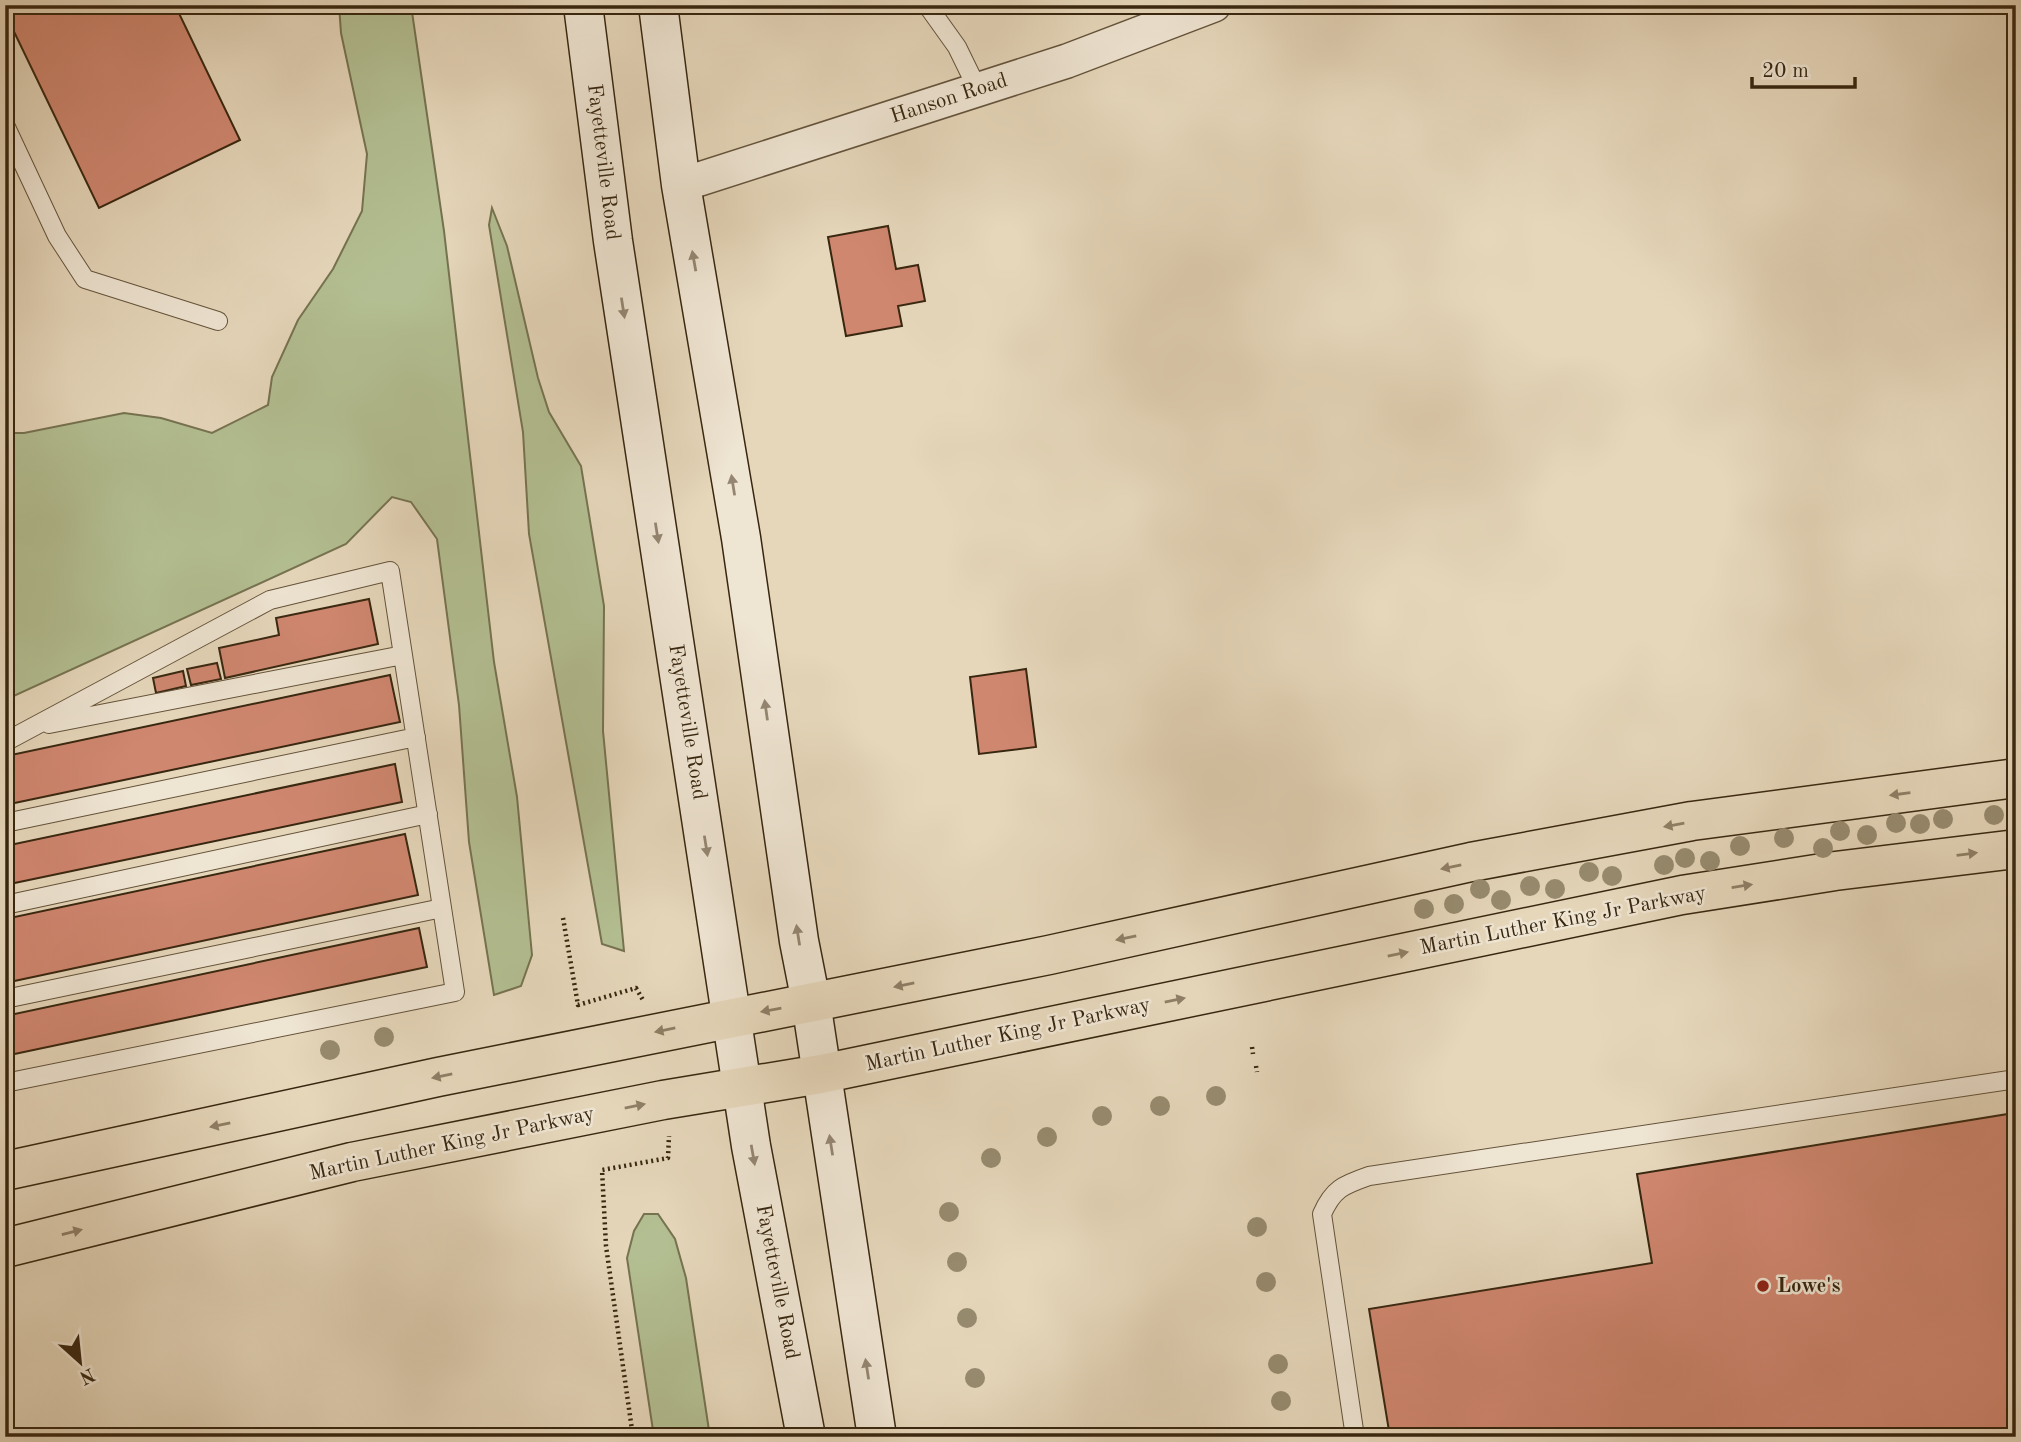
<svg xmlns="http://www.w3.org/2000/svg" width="2021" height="1442" font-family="'Old Standard TT',serif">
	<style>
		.green { fill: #b3bf92; stroke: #767351; stroke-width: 2 }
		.building { fill: #d08770; stroke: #382710; stroke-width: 2 }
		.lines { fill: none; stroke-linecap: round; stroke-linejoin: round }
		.lane-casing { stroke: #64533b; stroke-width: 20 }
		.street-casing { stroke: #64533b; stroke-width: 36 }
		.secondary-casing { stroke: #382710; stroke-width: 41 }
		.primary-casing { stroke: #382710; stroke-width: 41 }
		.path { stroke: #382710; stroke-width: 4.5; stroke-dasharray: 2 3.5; stroke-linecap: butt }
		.lane { stroke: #efe5d3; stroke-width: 18 }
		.street { stroke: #efe5d3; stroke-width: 33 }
		.secondary { stroke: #efe5d3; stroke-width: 38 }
		.primary { stroke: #e6d7bb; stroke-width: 38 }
		.tree { fill: #978b6f }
		.oneway { fill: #948672 }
		.oneway2 { fill: #8f7f66 }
		.poi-dot { fill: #8f2418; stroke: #efe5d3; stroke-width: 2.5 }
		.labels { text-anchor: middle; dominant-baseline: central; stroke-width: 5; stroke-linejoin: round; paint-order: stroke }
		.street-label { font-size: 21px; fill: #382710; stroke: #efe5d3 }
		.poi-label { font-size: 21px; font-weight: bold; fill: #382710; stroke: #efe5d3; text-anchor: start }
	</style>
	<rect width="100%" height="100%" fill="#e6d7bb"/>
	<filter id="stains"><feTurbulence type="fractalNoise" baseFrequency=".00286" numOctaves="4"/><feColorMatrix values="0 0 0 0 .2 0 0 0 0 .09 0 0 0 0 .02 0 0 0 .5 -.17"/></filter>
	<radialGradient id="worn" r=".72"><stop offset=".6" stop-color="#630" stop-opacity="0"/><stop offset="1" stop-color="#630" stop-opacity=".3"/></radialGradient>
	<path class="green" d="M339,5H411L444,231L494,662L517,797L532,955L521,986L494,995L469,842L459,705L437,539L411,502L392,497L346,544L5,700V433H24L124,413L161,418L212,433L268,405L272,377L298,320L333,269L362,211L367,154L341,33Z
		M492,208L507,246L538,378L549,412L581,466L604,606L603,731L624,951L602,944L529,534L523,432L489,225Z
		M644,1214H658L675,1239L686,1278L710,1437H654L627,1258L634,1231Z"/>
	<path class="building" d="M8,5H175L240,140L99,208L5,13V6Z
		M888,226L896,269L918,265L925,301L898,306L902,326L846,336L828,237Z
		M369,599L378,644L225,678L219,648L279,635L276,618Z
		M217,663L221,679L191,685L187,669Z
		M1026,669L1036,747L979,754L970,677Z
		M183,671L186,686L156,693L153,678Z
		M390,675L400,722L5,805V765L12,763L11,755Z
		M395,764L402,802L5,885V846Z
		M405,834L418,895L5,983V919Z
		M419,928L427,967L5,1056V1016Z
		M2014,1113L2016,1437H1390L1369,1309L1652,1263L1637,1174Z"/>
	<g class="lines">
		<defs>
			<path id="lane" d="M927,5L957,47L978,90
				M5,125L57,236L85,279L218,321
				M49,724L403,655
				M5,742L270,600L390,571L455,992L5,1083
				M5,823L416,737
				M5,905L428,814
				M5,999L442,908
				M1355,1437L1322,1214C1333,1189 1343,1185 1369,1176L2016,1079"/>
			<path id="street" d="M681,185L1067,61L1214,5"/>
			<path id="secondary" d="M583,5L613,241L751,1146L806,1437
				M658,5L681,185L741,538L799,941L811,1002L877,1437"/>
			<path id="primary" d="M5,1171L438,1077L1049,955L1471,862L1692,821L2016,778
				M5,1248L352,1162L663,1100L821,1074L1682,895L1835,871L2016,849"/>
		</defs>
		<use href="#lane" class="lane-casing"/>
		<use href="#street" class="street-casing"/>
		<use href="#secondary" class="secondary-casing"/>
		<use href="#primary" class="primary-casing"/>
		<path class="path" d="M563,918L578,1005L636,988L643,1000
			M1252,1047L1253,1054
			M1256,1066L1257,1072
			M633,1437L606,1246L602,1170L668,1158L669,1136"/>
		<use href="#lane" class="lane"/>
		<use href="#street" class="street"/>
		<use href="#secondary" class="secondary"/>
		<use href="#primary" class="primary"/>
	</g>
	<g class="tree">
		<circle cx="1994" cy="815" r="10"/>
		<circle cx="1943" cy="819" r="10"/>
		<circle cx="1896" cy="823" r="10"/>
		<circle cx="1920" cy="824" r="10"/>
		<circle cx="1840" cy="831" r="10"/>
		<circle cx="1867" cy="835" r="10"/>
		<circle cx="1784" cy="838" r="10"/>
		<circle cx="1740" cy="846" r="10"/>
		<circle cx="1823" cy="848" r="10"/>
		<circle cx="1685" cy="858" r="10"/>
		<circle cx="1710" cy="861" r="10"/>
		<circle cx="1664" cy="865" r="10"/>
		<circle cx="1589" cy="872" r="10"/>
		<circle cx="1612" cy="876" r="10"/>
		<circle cx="1530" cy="886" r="10"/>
		<circle cx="1480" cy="889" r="10"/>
		<circle cx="1555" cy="889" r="10"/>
		<circle cx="1501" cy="900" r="10"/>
		<circle cx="1454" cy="904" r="10"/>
		<circle cx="1424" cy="909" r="10"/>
		<circle cx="384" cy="1037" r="10"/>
		<circle cx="330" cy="1050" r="10"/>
		<circle cx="1216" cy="1096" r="10"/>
		<circle cx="1160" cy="1106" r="10"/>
		<circle cx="1102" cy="1116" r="10"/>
		<circle cx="1047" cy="1137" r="10"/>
		<circle cx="991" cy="1158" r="10"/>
		<circle cx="949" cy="1212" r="10"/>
		<circle cx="1257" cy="1227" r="10"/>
		<circle cx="957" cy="1262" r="10"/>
		<circle cx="1266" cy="1282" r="10"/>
		<circle cx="967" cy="1318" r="10"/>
		<circle cx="1278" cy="1364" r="10"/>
		<circle cx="975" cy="1378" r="10"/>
		<circle cx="1281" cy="1401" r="10"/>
	</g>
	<defs><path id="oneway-solid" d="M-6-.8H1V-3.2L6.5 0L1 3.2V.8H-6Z" transform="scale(1.75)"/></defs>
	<g class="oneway">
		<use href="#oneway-solid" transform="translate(694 261) rotate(-100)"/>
		<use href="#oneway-solid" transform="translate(623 308) rotate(81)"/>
		<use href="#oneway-solid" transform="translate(733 485) rotate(-99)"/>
		<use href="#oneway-solid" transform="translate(657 533) rotate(81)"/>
		<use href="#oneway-solid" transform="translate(766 710) rotate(-98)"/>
		<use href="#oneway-solid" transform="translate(706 846) rotate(81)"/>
		<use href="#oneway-solid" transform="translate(798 935) rotate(-99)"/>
		<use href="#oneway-solid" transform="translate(831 1145) rotate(-99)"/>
		<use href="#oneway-solid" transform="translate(753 1155) rotate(80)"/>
		<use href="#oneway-solid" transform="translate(867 1369) rotate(-99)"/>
	</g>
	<g class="oneway2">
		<use href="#oneway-solid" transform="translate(1900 794) rotate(172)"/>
		<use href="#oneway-solid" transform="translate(1674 825) rotate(170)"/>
		<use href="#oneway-solid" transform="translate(1967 854) rotate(-7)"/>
		<use href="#oneway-solid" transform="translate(1451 867) rotate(168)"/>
		<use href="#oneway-solid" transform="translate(1742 886) rotate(-9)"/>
		<use href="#oneway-solid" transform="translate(1126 938) rotate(168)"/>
		<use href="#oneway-solid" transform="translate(1398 954) rotate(-12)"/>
		<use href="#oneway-solid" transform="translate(904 985) rotate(168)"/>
		<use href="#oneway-solid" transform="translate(1175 1000) rotate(-12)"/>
		<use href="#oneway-solid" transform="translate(771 1010) rotate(170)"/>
		<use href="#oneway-solid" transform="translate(665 1030) rotate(169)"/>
		<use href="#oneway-solid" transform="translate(442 1076) rotate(168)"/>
		<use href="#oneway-solid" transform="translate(635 1106) rotate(-11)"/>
		<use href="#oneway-solid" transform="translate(220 1125) rotate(168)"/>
		<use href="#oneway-solid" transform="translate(72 1232) rotate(-14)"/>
	</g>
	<circle class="poi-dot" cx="1763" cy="1286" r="7"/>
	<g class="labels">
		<g class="street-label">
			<text transform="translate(949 99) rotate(-18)">Hanson Road</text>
			<text transform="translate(603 162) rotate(83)">Fayetteville Road</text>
			<text transform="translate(687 722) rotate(81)">Fayetteville Road</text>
			<text transform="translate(1563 921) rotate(-11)">Martin Luther King Jr Parkway</text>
			<text transform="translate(1008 1035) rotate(-12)">Martin Luther King Jr Parkway</text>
			<text transform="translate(452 1144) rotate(-12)">Martin Luther King Jr Parkway</text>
			<text transform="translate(777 1282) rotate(79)">Fayetteville Road</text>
		</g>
		<g class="poi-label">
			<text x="1777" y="1286">Lowe's</text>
		</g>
	</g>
	<rect width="2021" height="1442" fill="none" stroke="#e6d7bb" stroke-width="28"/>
	<rect x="7" y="7" width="2007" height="1428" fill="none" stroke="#382710" stroke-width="3.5"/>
	<rect x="14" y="14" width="1993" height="1414" fill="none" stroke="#382710" stroke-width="2"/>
	<g transform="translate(80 1362) rotate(153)" stroke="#efe5d3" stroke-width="5" paint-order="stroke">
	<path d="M0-5L12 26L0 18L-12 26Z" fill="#382710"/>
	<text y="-10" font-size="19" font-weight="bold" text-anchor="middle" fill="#382710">N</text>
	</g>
	<path d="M1752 77v10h103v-10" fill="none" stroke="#382710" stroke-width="3.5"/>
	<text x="1762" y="77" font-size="21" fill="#382710" stroke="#efe5d3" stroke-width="5" paint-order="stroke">20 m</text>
	<rect width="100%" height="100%" filter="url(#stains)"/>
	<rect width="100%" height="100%" fill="url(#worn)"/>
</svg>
